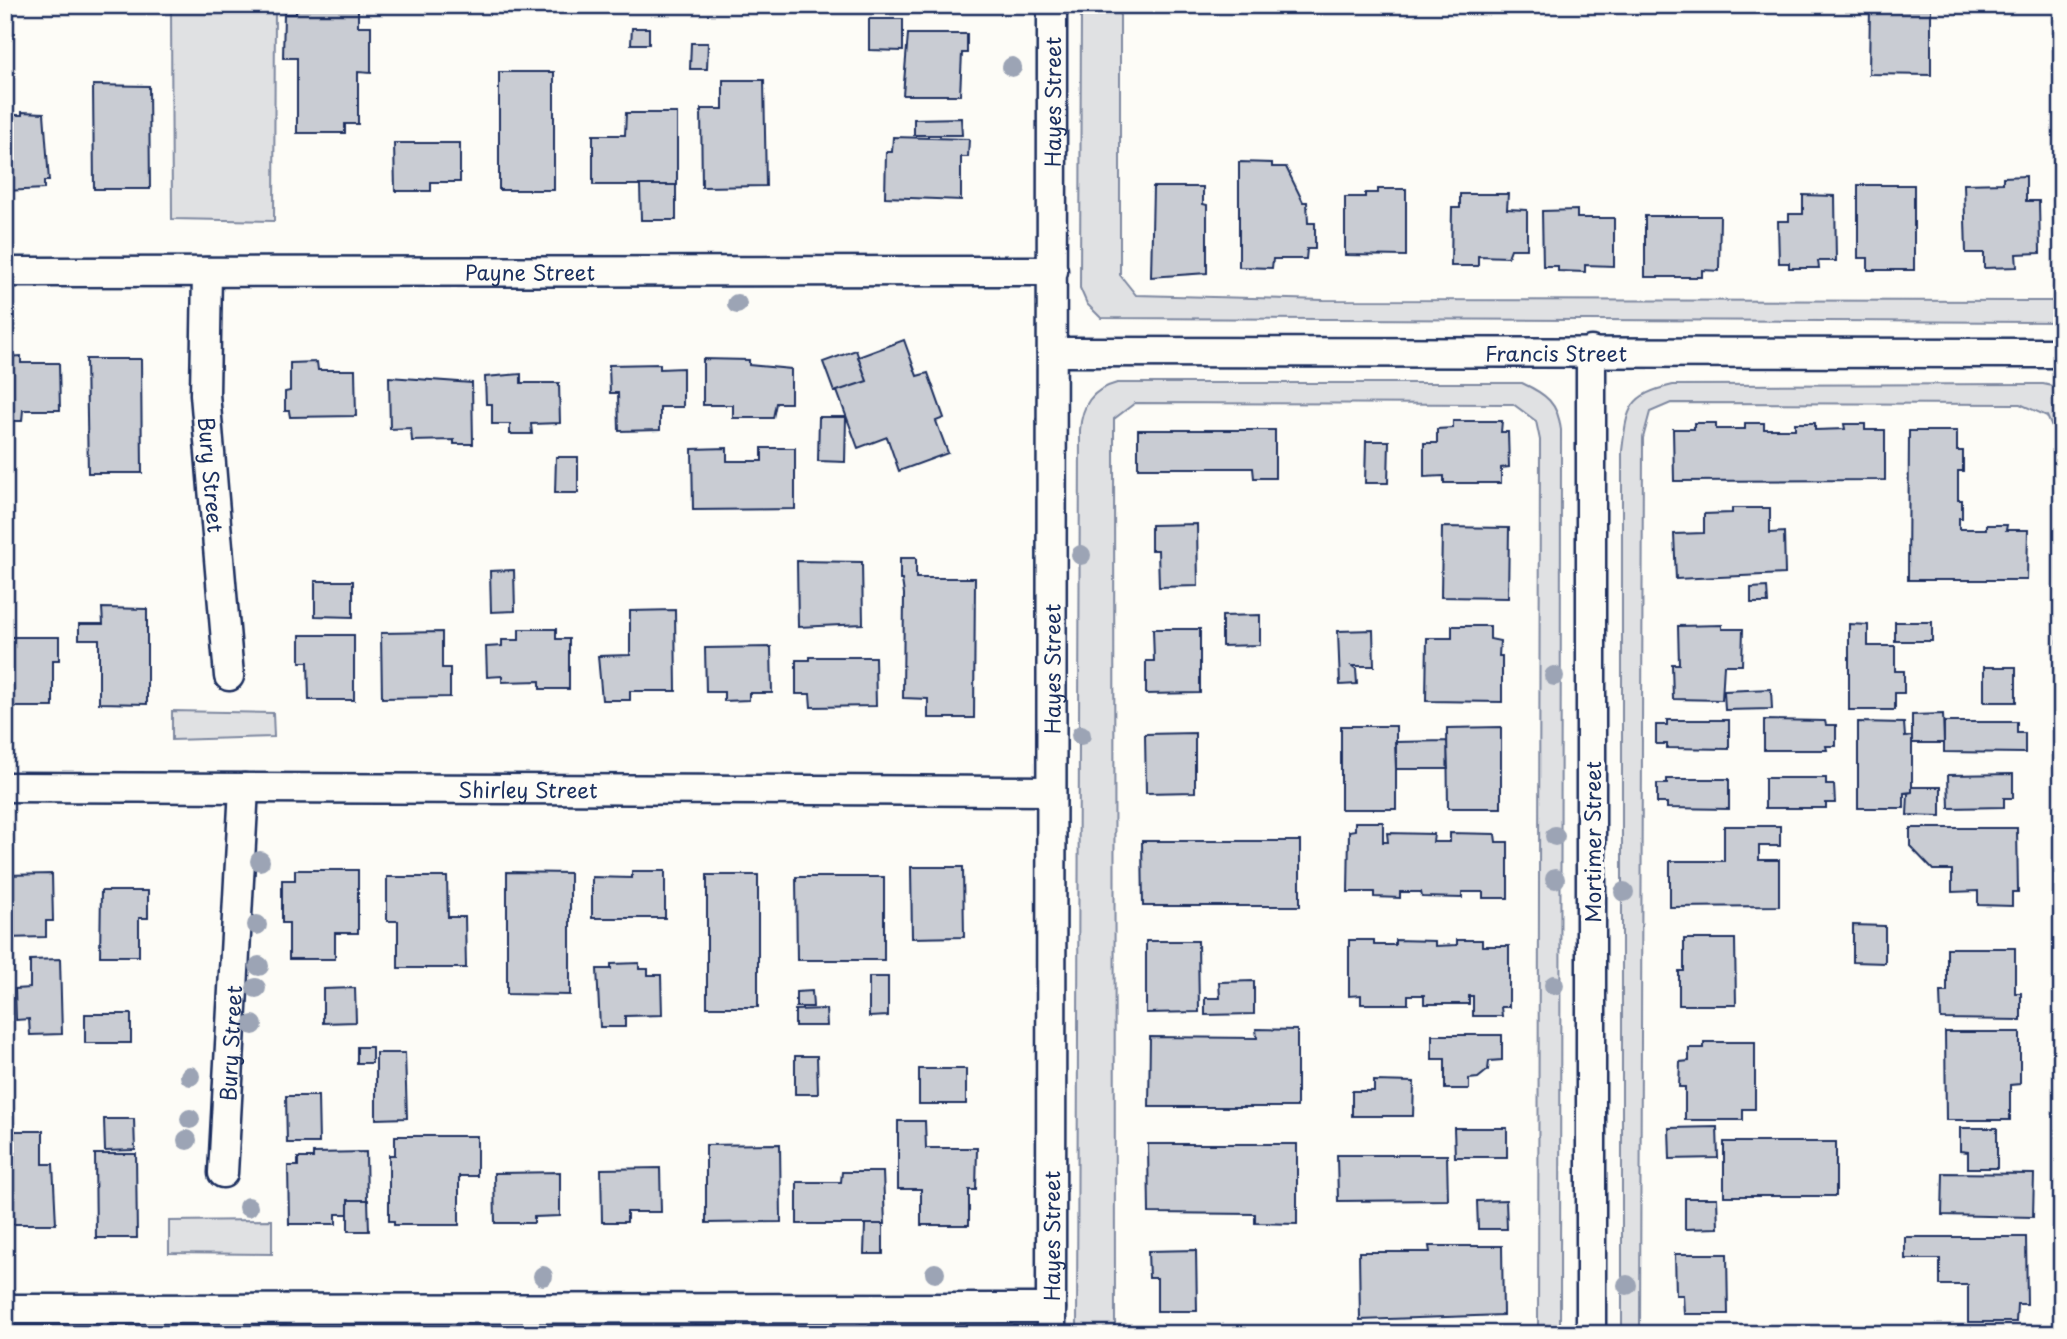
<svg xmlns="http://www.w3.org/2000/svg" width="2067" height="1339" font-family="'Playpen Sans',sans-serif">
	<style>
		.green { fill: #e0e1e3; stroke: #7e88a0; stroke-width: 2 }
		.building { fill: #c9ccd3; stroke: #1b2f5e; stroke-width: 2 }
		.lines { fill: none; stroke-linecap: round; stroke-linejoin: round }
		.minor-casing { stroke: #1b2f5e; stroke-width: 33 }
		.minor { stroke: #fdfcf7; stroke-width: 28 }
		.tree { fill: #9ca4b5 }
		.labels { text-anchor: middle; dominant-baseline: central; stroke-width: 7; stroke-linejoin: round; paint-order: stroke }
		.street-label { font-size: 21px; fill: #1b2f5e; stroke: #fdfcf7 }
	</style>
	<rect width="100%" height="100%" fill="#fdfcf7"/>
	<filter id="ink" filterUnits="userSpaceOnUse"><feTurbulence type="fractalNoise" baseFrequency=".0143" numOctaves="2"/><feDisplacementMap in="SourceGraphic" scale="14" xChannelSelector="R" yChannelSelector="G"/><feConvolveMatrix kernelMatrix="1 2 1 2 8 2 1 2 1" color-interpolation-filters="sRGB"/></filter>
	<g filter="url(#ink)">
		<path class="green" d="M171,5H275L274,221L172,219Z
			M1081,5H1120V275L1136,295L1324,300L2062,301V322L1101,318L1087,304L1080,288Z
			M1117,383H1522C1546,394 1558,403 1561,430L1560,1334H1538L1540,440L1536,421L1513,404L1135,403L1114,419L1115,1334H1077L1080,430C1082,405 1091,390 1117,383Z
			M2043,384L2062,388V1334H2055L2059,907L2057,439L2047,416L2020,404L1671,403L1650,412L1643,438L1640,1334H1622V451C1627,408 1628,395 1673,385Z
			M172,711L273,713L274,737L172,740Z
			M272,1220V1254L169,1253V1221Z"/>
		<path class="building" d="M296,5H358V26H371V73L358,72V124H345V133H297V58H283L284,14H296Z
			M645,5H679V8L645,9Z
			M1870,5H1931V75L1869,74Z
			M2062,5V65H2056L2057,8Z
			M869,19H903V51L869,50Z
			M632,28H649V44H631Z
			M908,34H967V53H962L960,95H903Z
			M691,43H708L707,69H690Z
			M499,72H554V190H499Z
			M723,80H764L766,186L702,187L701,109H723Z
			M93,85L149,86L150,189H94Z
			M22,112L44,113L49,181H44V189L5,191V115H22Z
			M626,113H677V185H593V135H625Z
			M961,118L962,135H914V119Z
			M893,137L969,139L968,157H961V200L885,197L886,152H892Z
			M394,143H460V182H431V191H395Z
			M1239,162L1272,163V167H1286L1303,202H1307L1308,223H1315V249H1307L1306,259H1273L1272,268L1239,267Z
			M2026,176V201H2039L2040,253L2016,254L2017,267L1984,268V253H1966L1964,184L2003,183V177Z
			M640,185H676V220H641Z
			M1858,185H1914V270H1868V258H1858Z
			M1153,187H1203V204L1207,205V273L1151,277Z
			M1378,189H1406V256L1345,255V197H1365V193H1378Z
			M1460,194H1508L1507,209L1527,210V249H1511L1508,257L1478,256V266H1451L1452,208H1460Z
			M1803,195L1835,196L1836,261H1818L1819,268H1789V263H1779L1778,221H1789V214H1803Z
			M1577,210V218H1614V266L1585,265V272L1558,271V266H1543L1542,211Z
			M1645,216H1720L1719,271L1702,270V277H1645Z
			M904,340L917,376L928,373L944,418L936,421L948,453L899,471L887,437L858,448L837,391L867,381L858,357Z
			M856,350L867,381L834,392L823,362Z
			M21,356V363H59L60,410H23L22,421H5V357Z
			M86,359H141L142,473H88Z
			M703,359L749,360V365L791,369V403H776L773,418H733V405H703Z
			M317,362L318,370H355L356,416L290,417L289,411H285V392L290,391V363Z
			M660,364V369L683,368V407H660V430L619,431L618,393H610L609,365Z
			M521,374V383H559L560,423L531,424L532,434H510V424H492V404H486L485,377Z
			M389,377L472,383L473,444H454V440L412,441L411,428L390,429Z
			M819,417H846L845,462L818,461Z
			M1453,421H1502L1501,432H1508L1509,467L1501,468V483H1444V476L1424,477V443H1437V429L1453,428Z
			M1694,423H1716V429H1745V423H1764V429H1795V423H1815V430L1845,429L1844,424H1865V430H1885V480L1674,481L1673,429H1694Z
			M1138,430H1275V478H1254L1253,468H1138Z
			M1909,431H1957V451H1963V471H1958V500H1962V518H1959V529H1986V525H2007L2006,530H2028L2027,580H1908Z
			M1366,441H1389L1388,483H1365Z
			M727,448V461H762V448H795V509L693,510L692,449Z
			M556,457H578V493H555Z
			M1732,508H1770V533L1784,532L1785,574L1676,579L1674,534L1704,533V514L1732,513Z
			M1197,524L1198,586L1159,587L1158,550H1151V525Z
			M1442,527L1509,528L1508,598L1441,597Z
			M900,558H916V578H975L974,718H928V699L903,698L904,594L902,580H900Z
			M797,561L862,562L863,624L798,627Z
			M514,570L515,611L491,612L490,571Z
			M315,581H353V617L315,616Z
			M1767,587L1768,603H1751V588Z
			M102,608L147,609V704L99,703V639H79V624H103Z
			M675,610L676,691H630V700H602L598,656L630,655V611Z
			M1260,615V645L1222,646V616Z
			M1895,622H1932V641H1895Z
			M1849,624L1868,625V646H1895V671H1904V693H1895V710H1849Z
			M1722,625V629H1743L1742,665H1724L1722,700L1673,699L1672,664H1679L1678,626Z
			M1452,626H1490V639L1500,641L1499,656H1502V702L1426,701L1427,638H1452Z
			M519,629H556V639H569V689H540V681L502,682V676L487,677L486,647L502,646V640H519Z
			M1153,629H1200V693L1146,694V661H1154Z
			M1373,630L1374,666H1352L1356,669L1357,684L1340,685L1338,631Z
			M442,632V668H450V697L382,698L381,633Z
			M300,635H354V700H309L308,662H300Z
			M5,637H59V660H53V707H5Z
			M771,647L772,693H749V700L724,701V692H706L705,648Z
			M810,657H875L876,706L811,707L810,694H796V660H810Z
			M1984,667H2016V702H1984Z
			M1771,689L1772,709L1725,710L1724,691Z
			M1943,714L1944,743H1912V715Z
			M1667,720H1729V749L1667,748V744H1656V725H1667Z
			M1764,720L1825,721L1826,725H1836V746H1826L1827,750H1764Z
			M1858,722L1904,723L1905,737L1912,736V792L1904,793V808H1858Z
			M1944,722H2017V733H2025V753L1944,752Z
			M1341,726H1396V809H1341Z
			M1501,727V808H1448L1447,728Z
			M1195,733V792L1146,793L1145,734Z
			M1447,741L1448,769H1396L1395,742Z
			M2013,774V798H2004V807L1949,808L1948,775Z
			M1765,778H1826V785H1834L1835,803H1826V808H1765Z
			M1667,779H1729V809L1667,808V803H1657V784H1667Z
			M1912,787H1941V816L1907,815L1908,793L1912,792Z
			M1355,822H1383V842H1388L1387,833L1434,834L1433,842H1450V833L1495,834L1496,842H1508V898H1483V892H1462V898L1422,897L1421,892H1400V898L1374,897V892H1348L1349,831L1355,830Z
			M1724,826H1780V846H1759V860H1779V906L1670,907V861H1724Z
			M1910,828H2017L2018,892H2012V906L1978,905V891L1952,892V870H1933L1910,846Z
			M1142,841H1300V906H1143Z
			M911,867H963L964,937L912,938Z
			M295,870H358V933H335V959H289V923H282V880H295Z
			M632,871H665V918H592V877L632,878Z
			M507,872L570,873V995L507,994Z
			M52,874L53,921H46V937L5,938V875Z
			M707,875H758V1007H707Z
			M387,877H447L448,917H465L466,968H398V921H387Z
			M796,877H884V960H797Z
			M101,891H148V918H139V956H100Z
			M1853,925L1885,926V963L1853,962Z
			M1684,939H1735L1736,1005H1679V971H1684Z
			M1349,940H1374V945H1395V940L1435,941V946L1457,945V940H1482V946H1509V1007H1501L1502,1016H1473V996H1469V1004H1424V995H1408V1004H1361V995L1349,996Z
			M1146,941H1198L1199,1012L1146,1013Z
			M1947,948H2015V993H2021V1020L1941,1019L1940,992H1947Z
			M60,959L62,1034L30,1035L29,1019L16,1020L15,989L30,988V960Z
			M639,963V969H648V975H661L662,1015L625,1016V1027H600L597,969H611V964Z
			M869,977H888V1016L869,1017Z
			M1254,981V1014L1205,1015V998H1220L1219,982Z
			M355,988L356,1022L323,1023V989Z
			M812,991L813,1007H796V992Z
			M826,1009L827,1026H795V1010Z
			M85,1014H131V1043H85Z
			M1256,1029L1297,1030V1107H1149L1150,1037L1257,1038Z
			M1945,1032H2020V1084L2010,1085V1120H1946Z
			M1432,1035H1502V1060L1489,1061L1488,1070L1478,1078L1469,1079V1089H1445V1059H1432Z
			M1704,1042H1755V1109H1743V1120H1685V1087H1679L1680,1062L1689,1061V1048H1704Z
			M357,1047H372V1063H357Z
			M376,1053H405L407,1118L376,1119Z
			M795,1056H817L818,1094H795Z
			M919,1069H966V1104H919Z
			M1374,1081L1414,1082L1413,1116H1352V1091H1374Z
			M286,1096H318L319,1143H287Z
			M104,1119H134L135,1150L105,1151Z
			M898,1121H925L926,1148H977L976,1190H969V1225H921V1189H898Z
			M1717,1127L1718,1158L1670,1159L1669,1128Z
			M1454,1128H1507V1157H1455Z
			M1960,1128H1997V1168H1968V1152L1960,1151Z
			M5,1131H43V1164H53L56,1224H5Z
			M395,1136H477V1176H459V1225H394V1221H389V1155H395Z
			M1724,1142H1836V1196H1724Z
			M780,1144L781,1222L706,1223V1145Z
			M1148,1144H1297V1224L1255,1223V1214L1149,1213Z
			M366,1152L367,1200H348V1214H336V1224H289L288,1166H298V1158H313V1153Z
			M95,1154H136L137,1238H96Z
			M1337,1155H1447L1448,1200L1338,1201Z
			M660,1168L661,1212H627V1222H602L601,1169Z
			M560,1172V1216L534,1217V1223H495L494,1173Z
			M842,1172H883L885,1224H797V1182H841Z
			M1943,1173L2034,1174L2033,1217L1942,1215Z
			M1685,1198H1717L1718,1228L1685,1229Z
			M348,1200H368L369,1231H348Z
			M1506,1200L1507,1229H1478L1477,1201Z
			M865,1224H883V1254H864Z
			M1905,1237H2026L2027,1304H2017L2016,1322H1968V1285H1940V1259H1905Z
			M1429,1246H1502L1503,1315L1360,1320L1359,1252H1430Z
			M1196,1250L1197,1311H1157V1278H1149L1148,1251Z
			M1675,1254H1727L1728,1314H1684L1683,1295H1676Z"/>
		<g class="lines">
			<defs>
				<g id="minor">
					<path id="s1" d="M5,272L1053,271"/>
					<path id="s2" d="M207,272L205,394L229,676"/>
					<path id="s3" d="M1052,352L2062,353"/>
					<path id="s4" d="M5,787L1050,791"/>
					<path id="s5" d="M223,1173L244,788"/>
					<path d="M5,1309L1051,1308"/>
					<path id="s6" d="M1051,1334L1052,5"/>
					<path d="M1591,1334V351"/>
				</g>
			</defs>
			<use href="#minor" class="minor-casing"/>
			<use href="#minor" class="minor"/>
		</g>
		<g class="tree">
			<circle cx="1012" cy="67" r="10"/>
			<circle cx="737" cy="304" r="10"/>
			<circle cx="1081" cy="555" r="10"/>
			<circle cx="1554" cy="676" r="10"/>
			<circle cx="1081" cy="735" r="10"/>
			<circle cx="1555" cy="836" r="10"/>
			<circle cx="260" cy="861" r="10"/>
			<circle cx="1555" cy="879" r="10"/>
			<circle cx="1624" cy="892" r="10"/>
			<circle cx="257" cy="925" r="10"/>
			<circle cx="259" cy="966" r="10"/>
			<circle cx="1554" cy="985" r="10"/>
			<circle cx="256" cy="988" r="10"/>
			<circle cx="253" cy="1025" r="10"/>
			<circle cx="190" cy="1076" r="10"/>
			<circle cx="190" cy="1119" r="10"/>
			<circle cx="187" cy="1140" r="10"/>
			<circle cx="248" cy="1207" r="10"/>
			<circle cx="935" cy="1273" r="10"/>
			<circle cx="543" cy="1276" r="10"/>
			<circle cx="1627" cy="1285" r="10"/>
		</g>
	</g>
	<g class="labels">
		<g class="street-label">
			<text stroke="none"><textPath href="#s6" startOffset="1232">Hayes Street</textPath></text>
			<text stroke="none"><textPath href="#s1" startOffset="525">Payne Street</textPath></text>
			<text stroke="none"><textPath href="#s3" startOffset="504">Francis Street</textPath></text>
			<text stroke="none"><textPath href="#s2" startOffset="203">Bury Street</textPath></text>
			<text stroke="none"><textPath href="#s6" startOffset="665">Hayes Street</textPath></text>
			<text stroke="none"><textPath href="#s4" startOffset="523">Shirley Street</textPath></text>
			<text transform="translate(1592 842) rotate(-90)">Mortimer Street</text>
			<text stroke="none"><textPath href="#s5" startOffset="130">Bury Street</textPath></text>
			<text stroke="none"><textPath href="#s6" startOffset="98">Hayes Street</textPath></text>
		</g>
	</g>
	<rect width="2067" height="1339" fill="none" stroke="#fdfcf7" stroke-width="28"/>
	<rect x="14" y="14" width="2039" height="1311" fill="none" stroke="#1b2f5e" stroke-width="2.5" filter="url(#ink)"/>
</svg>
